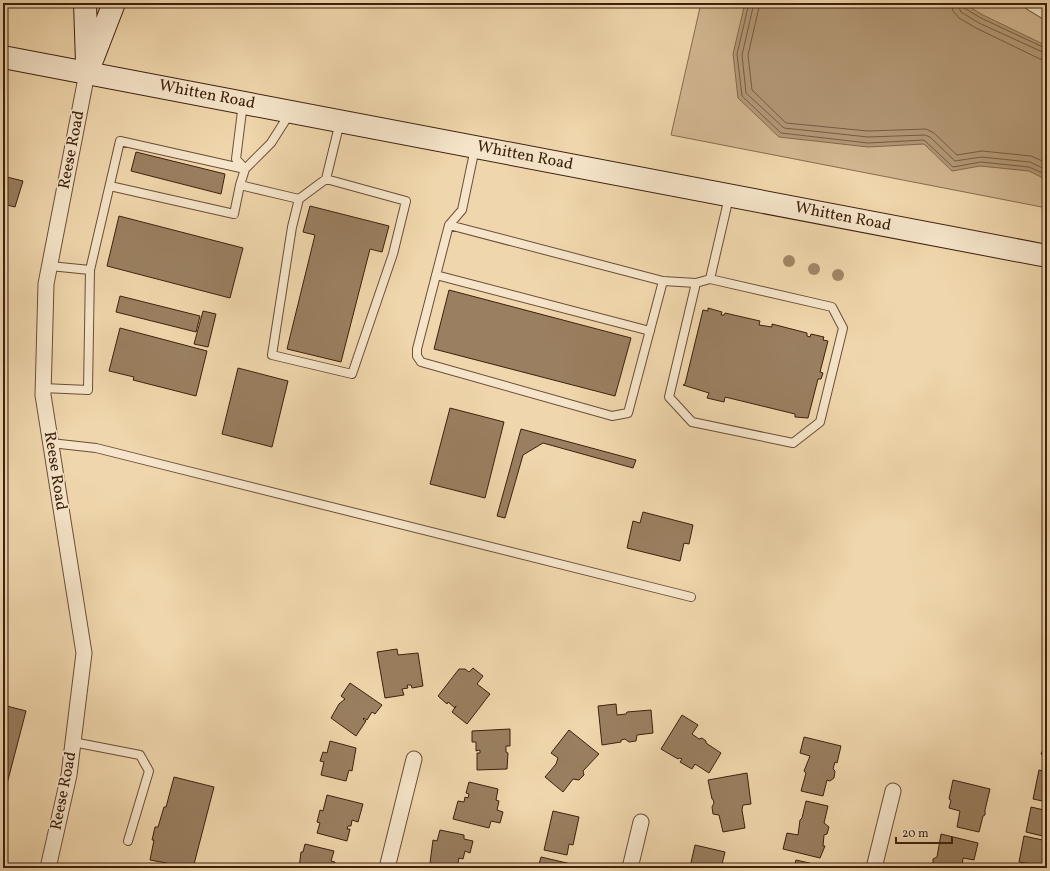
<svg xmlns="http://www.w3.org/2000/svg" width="1050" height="871" font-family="Vollkorn,serif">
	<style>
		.green { fill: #d2b791; stroke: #886c50 }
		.water { fill: #b39876; stroke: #84684c }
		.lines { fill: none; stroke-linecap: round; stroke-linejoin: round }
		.shore { stroke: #785c42; stroke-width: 1 }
		.building { fill: #9a7f60; stroke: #3d200e }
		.lane-casing { stroke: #6a4e36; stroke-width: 10 }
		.street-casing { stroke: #6a4e36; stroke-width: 17 }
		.secondary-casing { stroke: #3d200e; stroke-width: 24 }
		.lane { stroke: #f5e4c9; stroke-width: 8 }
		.street { stroke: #f5e4c9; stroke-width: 15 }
		.secondary { stroke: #f5e4c9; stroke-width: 22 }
		.tree { fill: #a28767 }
		.labels { text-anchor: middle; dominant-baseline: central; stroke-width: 3.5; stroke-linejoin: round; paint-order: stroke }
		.street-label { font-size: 16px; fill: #3d200e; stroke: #f5e4c9 }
	</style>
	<rect width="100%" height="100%" fill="#f0d6ac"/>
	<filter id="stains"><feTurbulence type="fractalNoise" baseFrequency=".005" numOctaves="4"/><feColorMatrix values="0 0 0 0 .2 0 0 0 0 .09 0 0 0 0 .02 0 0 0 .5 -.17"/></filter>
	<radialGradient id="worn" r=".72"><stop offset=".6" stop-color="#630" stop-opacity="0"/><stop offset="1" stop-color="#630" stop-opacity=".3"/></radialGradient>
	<path class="green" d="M701,3H1047V208L671,135Z"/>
	<path class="water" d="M745,3H963L983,15L1047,46V180L1029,171L980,166L952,171L924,144L868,147L779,137L738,98L733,54Z"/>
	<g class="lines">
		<path class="shore" d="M749,3L737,54L742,96L781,133L868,143L924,140L953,167L981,162L1029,167L1047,175
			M754,3L742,55L746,93L784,128L868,137L925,135L930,137L955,161L981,157L1030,162L1047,170
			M760,3L748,55L752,90L786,123L868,131L926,129L934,133L957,155L982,151L1031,156L1047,163
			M951,3L953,11L959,18L976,28L1040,59L1047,61
			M957,3L961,12L979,23L1047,54
			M962,3L964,8L981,18L1047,49"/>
	</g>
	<path class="building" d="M136,152L225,174L221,194L131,171Z
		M3,173L7,174V177L23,181L15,207L3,204Z
		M310,206L389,226L382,252L370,249L341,362L287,349L315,235L303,232Z
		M119,216L243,248L230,298L107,266Z
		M449,290L631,338L615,396L434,349Z
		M120,296L200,316L196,332L116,312Z
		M708,308L722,312L721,315H724L725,313L760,321L759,325L772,327V324L807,333V336L810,337L811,334L824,337L823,340L828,341L820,372L823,373L821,379H818L808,418L795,417V414L725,397L724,402L707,398L709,393L683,385L685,384L703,310L708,311Z
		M203,311L216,314L208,347L194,344Z
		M120,328L207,351L196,396L133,380L134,377L109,371Z
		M238,368L288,381L272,447L222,434Z
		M450,408L504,422L485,498L430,484Z
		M521,429L636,460L633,468L543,443L523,455L505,518L497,516Z
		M643,512L693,525L689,544L684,543L680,561L627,548L633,521L640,523Z
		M397,649L398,655L418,653L423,686L412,688L411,685H407L408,688L402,689L404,695L385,698L377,652Z
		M473,668L483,676L477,684L490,694L467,724L452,712L456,706L455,708L448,702L447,704L438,696L459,669H465L469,672Z
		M350,683L382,705L375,714L372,712L367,720L364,718L363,719L366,721L356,736L331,718L339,704L345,699L341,696Z
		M616,704L617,715L626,714L627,712L651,710L653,733L637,735L636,741L629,742L625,739L621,740V742L602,745L598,706Z
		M3,705L26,711L3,799Z
		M682,715L698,725L692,734L699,739L702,738L706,741V743L721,753L709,773L695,764L692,769L680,762L682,759L679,758L678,759L661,749Z
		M510,729V746H506V752L508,753L507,769L477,770V753H480V750L476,751V742H472V731Z
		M569,730L599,754L583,771L584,775L579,780L573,779L563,792L545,777L556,764L558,758L551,753Z
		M804,737L841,746L837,763L835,762L833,769L835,771L834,778L830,781L827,780L823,796L801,791L806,773L804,771L810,756L800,753Z
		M330,741L356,748L352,771L349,770L346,781L321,775L324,762L320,761L323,752L327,753Z
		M1047,741V757L1041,754Z
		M1039,770L1047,772V802L1033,799Z
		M747,773L751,804L743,805L742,810L745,828L723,832L719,815L713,814L712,807L714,803L713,799H712L708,780Z
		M174,777L214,787L193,868L150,860L154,840H152L155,827H158L164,807H166Z
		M953,780L990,789L985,810V815L983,816L979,832L957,827L960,811L949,808L951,800L949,799Z
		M469,782L498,789L496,800L499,801L497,810L503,812L500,823L491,821L489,828L453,819L458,801L464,802L465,797L468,798L469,794L466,793Z
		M327,795L363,804L358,822L352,820L351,826H348L347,829H350L347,841L317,833L320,823L317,822L320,810L323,811Z
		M806,801L828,806L824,823L829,827L827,834L824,835L823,846H825L820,858L783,849L787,833L798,835L800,820L802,818Z
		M1044,805L1047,806V837L1026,832L1031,807L1044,810Z
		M553,811L579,817L573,845L569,844L567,855L544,850Z
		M440,830L464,835V839L473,841L470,853L465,851L463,859L459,858L457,868L430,863L433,840L437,841Z
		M941,834L978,843L974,860L963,858L962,868H933V859L937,857Z
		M1024,836L1047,841V868H1031L1032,864L1019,862Z
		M305,844L334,851L331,861L335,862L334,868H299L301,852H303Z
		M695,845L725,852L721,868H679L680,865L690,867Z
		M541,857L580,866L579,868H538Z
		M796,860L818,865L817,868H794Z"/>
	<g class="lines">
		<defs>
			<path id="lane" d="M243,103L236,159L245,169
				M290,113L271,143L245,169L240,185L299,199
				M475,148L462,210L449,225L417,349V356L421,362L612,416L628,413L663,281L696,283L710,279L729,197
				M326,179L299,199L292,227L272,355L352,374L393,254L406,201L326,179L340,122
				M110,186L234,214L240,185
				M449,225L663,281
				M50,266L90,270L120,141L245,169
				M436,275L650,331
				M696,283L669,397L692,422L793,443L820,422L843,328L832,307L710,279
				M43,388L88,390L90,270
				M51,443L96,448L691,597
				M73,742L140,755L149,771L128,841"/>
			<path id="street" d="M1032,3L1047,12
				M48,868L69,775L84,653L43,395L46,284L87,73
				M387,868L414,759
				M630,868L641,822
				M874,868L893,791"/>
			<path id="secondary" d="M85,3L87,62
				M3,57L1047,256
				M87,73L114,3"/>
		</defs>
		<use href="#lane" class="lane-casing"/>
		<use href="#street" class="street-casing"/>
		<use href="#secondary" class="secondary-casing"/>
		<use href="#lane" class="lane"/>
		<use href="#street" class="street"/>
		<use href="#secondary" class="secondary"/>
	</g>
	<g class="tree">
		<circle cx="789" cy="261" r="6"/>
		<circle cx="814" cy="269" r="6"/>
		<circle cx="838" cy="275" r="6"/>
	</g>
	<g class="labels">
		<g class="street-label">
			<text transform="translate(207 95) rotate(11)">Whitten Road</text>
			<text transform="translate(72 150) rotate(-79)">Reese Road</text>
			<text transform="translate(525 156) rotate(11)">Whitten Road</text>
			<text transform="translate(843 217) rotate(11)">Whitten Road</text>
			<text transform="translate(55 471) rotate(81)">Reese Road</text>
			<text transform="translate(64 791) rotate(-79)">Reese Road</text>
		</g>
	</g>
	<rect width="1050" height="871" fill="none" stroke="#f0d6ac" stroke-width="16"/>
	<rect x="4" y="4" width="1042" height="863" fill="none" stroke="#3d200e" stroke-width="2"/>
	<rect x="8" y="8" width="1034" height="855" fill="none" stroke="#3d200e"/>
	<path d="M896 837v6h56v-6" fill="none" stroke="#3d200e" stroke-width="2"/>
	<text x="902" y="837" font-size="12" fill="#3d200e" stroke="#f5e4c9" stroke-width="3" paint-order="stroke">20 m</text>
	<rect width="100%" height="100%" filter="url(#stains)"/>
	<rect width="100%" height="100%" fill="url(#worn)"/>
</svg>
